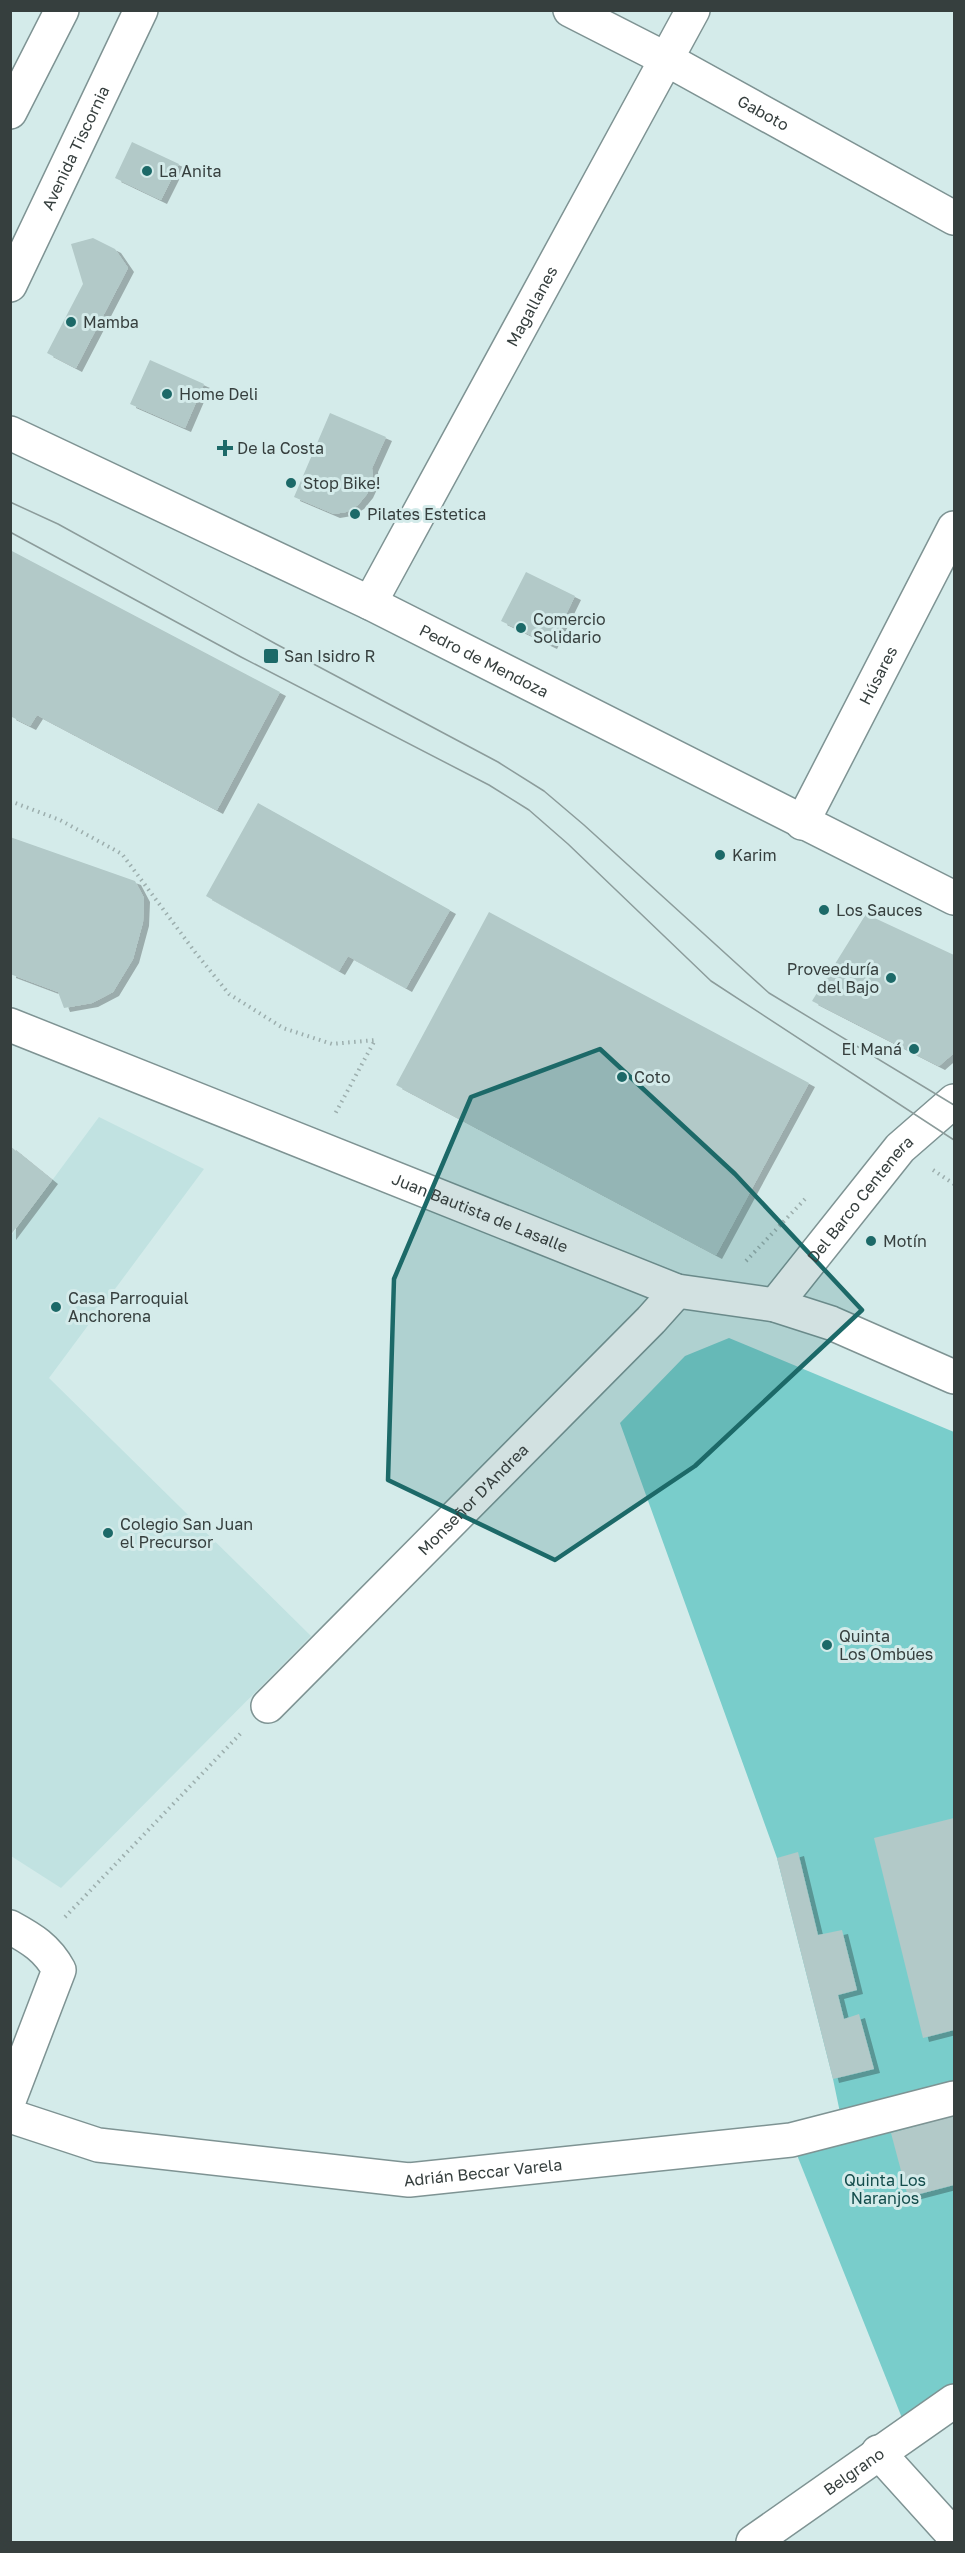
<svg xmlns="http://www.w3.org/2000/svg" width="965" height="2553" font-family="'Golos Text',sans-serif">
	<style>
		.built { fill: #c1e2e1 }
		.green { fill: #79cdcb }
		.building { fill: #b2c9c8; filter: url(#shadow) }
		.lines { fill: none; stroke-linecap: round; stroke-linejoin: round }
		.minor-casing { stroke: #7e9393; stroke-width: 36 }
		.path { stroke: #9caead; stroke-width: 4; stroke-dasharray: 1.5 4.5; stroke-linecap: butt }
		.minor { stroke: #fff; stroke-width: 33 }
		.tram { stroke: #8c9c9b; stroke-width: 1.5 }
		.marked { fill: #1c6968; fill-opacity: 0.2; stroke: #1c6968; stroke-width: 4.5; stroke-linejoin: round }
		.poi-dot { fill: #1c6968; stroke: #d4ebea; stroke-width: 2 }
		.labels { text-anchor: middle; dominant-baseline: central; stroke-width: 6; stroke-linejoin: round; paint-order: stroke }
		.street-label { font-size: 16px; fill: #363f3e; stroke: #d4ebea }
		.poi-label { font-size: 16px; fill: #363f3e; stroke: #d4ebea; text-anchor: start }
		.park-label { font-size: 16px; fill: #144d4c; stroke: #d4ebea }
	</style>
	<defs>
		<filter id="shadow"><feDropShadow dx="6" dy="4" stdDeviation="0" flood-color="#0004"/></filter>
	</defs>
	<rect width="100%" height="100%" fill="#d4ebea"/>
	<path class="built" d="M99,1117L204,1169L49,1378L311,1636L61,1888L11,1856V1236Z"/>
	<path class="green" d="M729,1338L954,1432V2401L908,2433L791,2140L843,2127L833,2079L777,1858L620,1423L685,1356Z"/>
	<path class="building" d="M132,142L179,164L161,200L115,178Z
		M93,238L115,249L128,268L76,368L47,353L83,284L71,244Z
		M150,360L204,384L185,428L130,404Z
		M330,413L386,437L372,468L373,481L367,494L358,505L346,512L334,514L294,497Z
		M10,550L280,692L217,810L37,715L30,726L10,716Z
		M526,572L575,596L551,645L501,621Z
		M258,803L450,910L406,988L348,956L339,971L206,896Z
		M10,837L135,881L144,898L143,922L133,959L113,992L92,1003L64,1008L58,992L10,974Z
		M489,912L809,1083L716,1255L396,1085Z
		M866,914L954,955V1053L939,1066L812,1001Z
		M10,1146L52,1180L10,1236Z
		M954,1818V2030L923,2038L874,1838Z
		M798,1852L818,1935L842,1930L857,1990L838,1995L844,2019L859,2014L874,2069L833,2079L777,1858Z
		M954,2116V2185L908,2197L891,2133Z"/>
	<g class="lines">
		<defs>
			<g id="minor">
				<path id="s1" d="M570,10L666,59L954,218"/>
				<path d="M10,112L62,10"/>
				<path id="s2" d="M10,285L141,10"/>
				<path id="s3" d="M10,433L370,603L954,898"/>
				<path id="s4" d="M370,603L693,10"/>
				<path id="s5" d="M802,823L954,528"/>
				<path id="s6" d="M10,1025L677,1291L775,1305L831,1323L954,1377"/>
				<path id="s7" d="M775,1305L900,1148L954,1101"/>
				<path id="s8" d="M268,1706L651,1320L677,1291"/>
				<path d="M10,1927C32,1939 47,1948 59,1970L10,2098"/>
				<path id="s9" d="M10,2116L98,2145L409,2180L791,2140L954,2098"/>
				<path d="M878,2452L954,2536"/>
				<path id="s10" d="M753,2542L954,2401"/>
			</g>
		</defs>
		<use href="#minor" class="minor-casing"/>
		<path class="path" d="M10,801L60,820L122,854L195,952L229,994L283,1028L332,1044L375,1040L335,1114
			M933,1170L954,1184
			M746,1261L807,1197
			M65,1917L242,1732"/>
		<use href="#minor" class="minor"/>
		<path class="tram" d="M10,502L58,524L276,644L498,762L544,791L584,825L769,993L954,1105
			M10,532L241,657L489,785L529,810L568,844L711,981L954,1140"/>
	</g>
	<path class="marked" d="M600,1049L735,1174L862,1310L695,1466L555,1560L388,1480L394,1279L471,1097Z"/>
	<g class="poi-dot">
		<circle cx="147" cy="171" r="6"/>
		<circle cx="71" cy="322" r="6"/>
		<circle cx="167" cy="394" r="6"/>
		<path d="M222 439h6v6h6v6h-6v6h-6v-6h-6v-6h6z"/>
		<circle cx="291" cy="483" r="6"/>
		<circle cx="355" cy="514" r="6"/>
		<circle cx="521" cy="628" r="6"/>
		<rect x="263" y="648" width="16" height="16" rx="3"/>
		<circle cx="720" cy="855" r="6"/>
		<circle cx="824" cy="910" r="6"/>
		<circle cx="891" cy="978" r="6"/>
		<circle cx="914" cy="1049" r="6"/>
		<circle cx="622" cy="1077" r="6"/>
		<circle cx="871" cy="1241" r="6"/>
		<circle cx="56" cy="1307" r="6"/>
		<circle cx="108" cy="1533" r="6"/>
		<circle cx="827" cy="1645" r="6"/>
	</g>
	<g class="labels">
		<g class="street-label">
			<text stroke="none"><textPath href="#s1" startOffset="219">Gaboto</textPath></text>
			<text stroke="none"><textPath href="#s2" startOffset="152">Avenida Tiscornia</textPath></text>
			<text stroke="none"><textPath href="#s4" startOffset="338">Magallanes</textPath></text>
			<text stroke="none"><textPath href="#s3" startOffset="526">Pedro de Mendoza</textPath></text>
			<text stroke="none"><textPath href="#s5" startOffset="166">Húsares</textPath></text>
			<text stroke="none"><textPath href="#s7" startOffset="136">Del Barco Centenera</textPath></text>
			<text stroke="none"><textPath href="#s6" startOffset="506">Juan Bautista de Lasalle</textPath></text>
			<text stroke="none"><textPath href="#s8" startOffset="291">Monseñor D'Andrea</textPath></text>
			<text stroke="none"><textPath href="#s9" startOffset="480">Adrián Beccar Varela</textPath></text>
			<text stroke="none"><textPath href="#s10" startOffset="123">Belgrano</textPath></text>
		</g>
		<g class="poi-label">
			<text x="159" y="171">La Anita</text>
			<text x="83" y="322">Mamba</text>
			<text x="179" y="394">Home Deli</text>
			<text x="237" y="448">De la Costa</text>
			<text x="303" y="483">Stop Bike!</text>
			<text x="367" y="514">Pilates Estetica</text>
			<text x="533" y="619">Comercio<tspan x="533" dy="18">Solidario</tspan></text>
			<text x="284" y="656">San Isidro R</text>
			<text x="732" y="855">Karim</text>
			<text x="836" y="910">Los Sauces</text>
			<text x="879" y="969" text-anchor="end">Proveeduría<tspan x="879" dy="18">del Bajo</tspan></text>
			<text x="902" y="1049" text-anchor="end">El Maná</text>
			<text x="634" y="1077">Coto</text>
			<text x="883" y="1241">Motín</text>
			<text x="68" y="1298">Casa Parroquial<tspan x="68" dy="18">Anchorena</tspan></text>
			<text x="120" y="1524">Colegio San Juan<tspan x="120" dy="18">el Precursor</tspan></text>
			<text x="839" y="1636">Quinta<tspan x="839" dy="18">Los Ombúes</tspan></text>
		</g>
		<g class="park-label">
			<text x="885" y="2180">Quinta Los<tspan x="885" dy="18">Naranjos</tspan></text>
		</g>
	</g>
	<rect width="965" height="2553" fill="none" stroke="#363f3e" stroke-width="24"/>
</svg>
